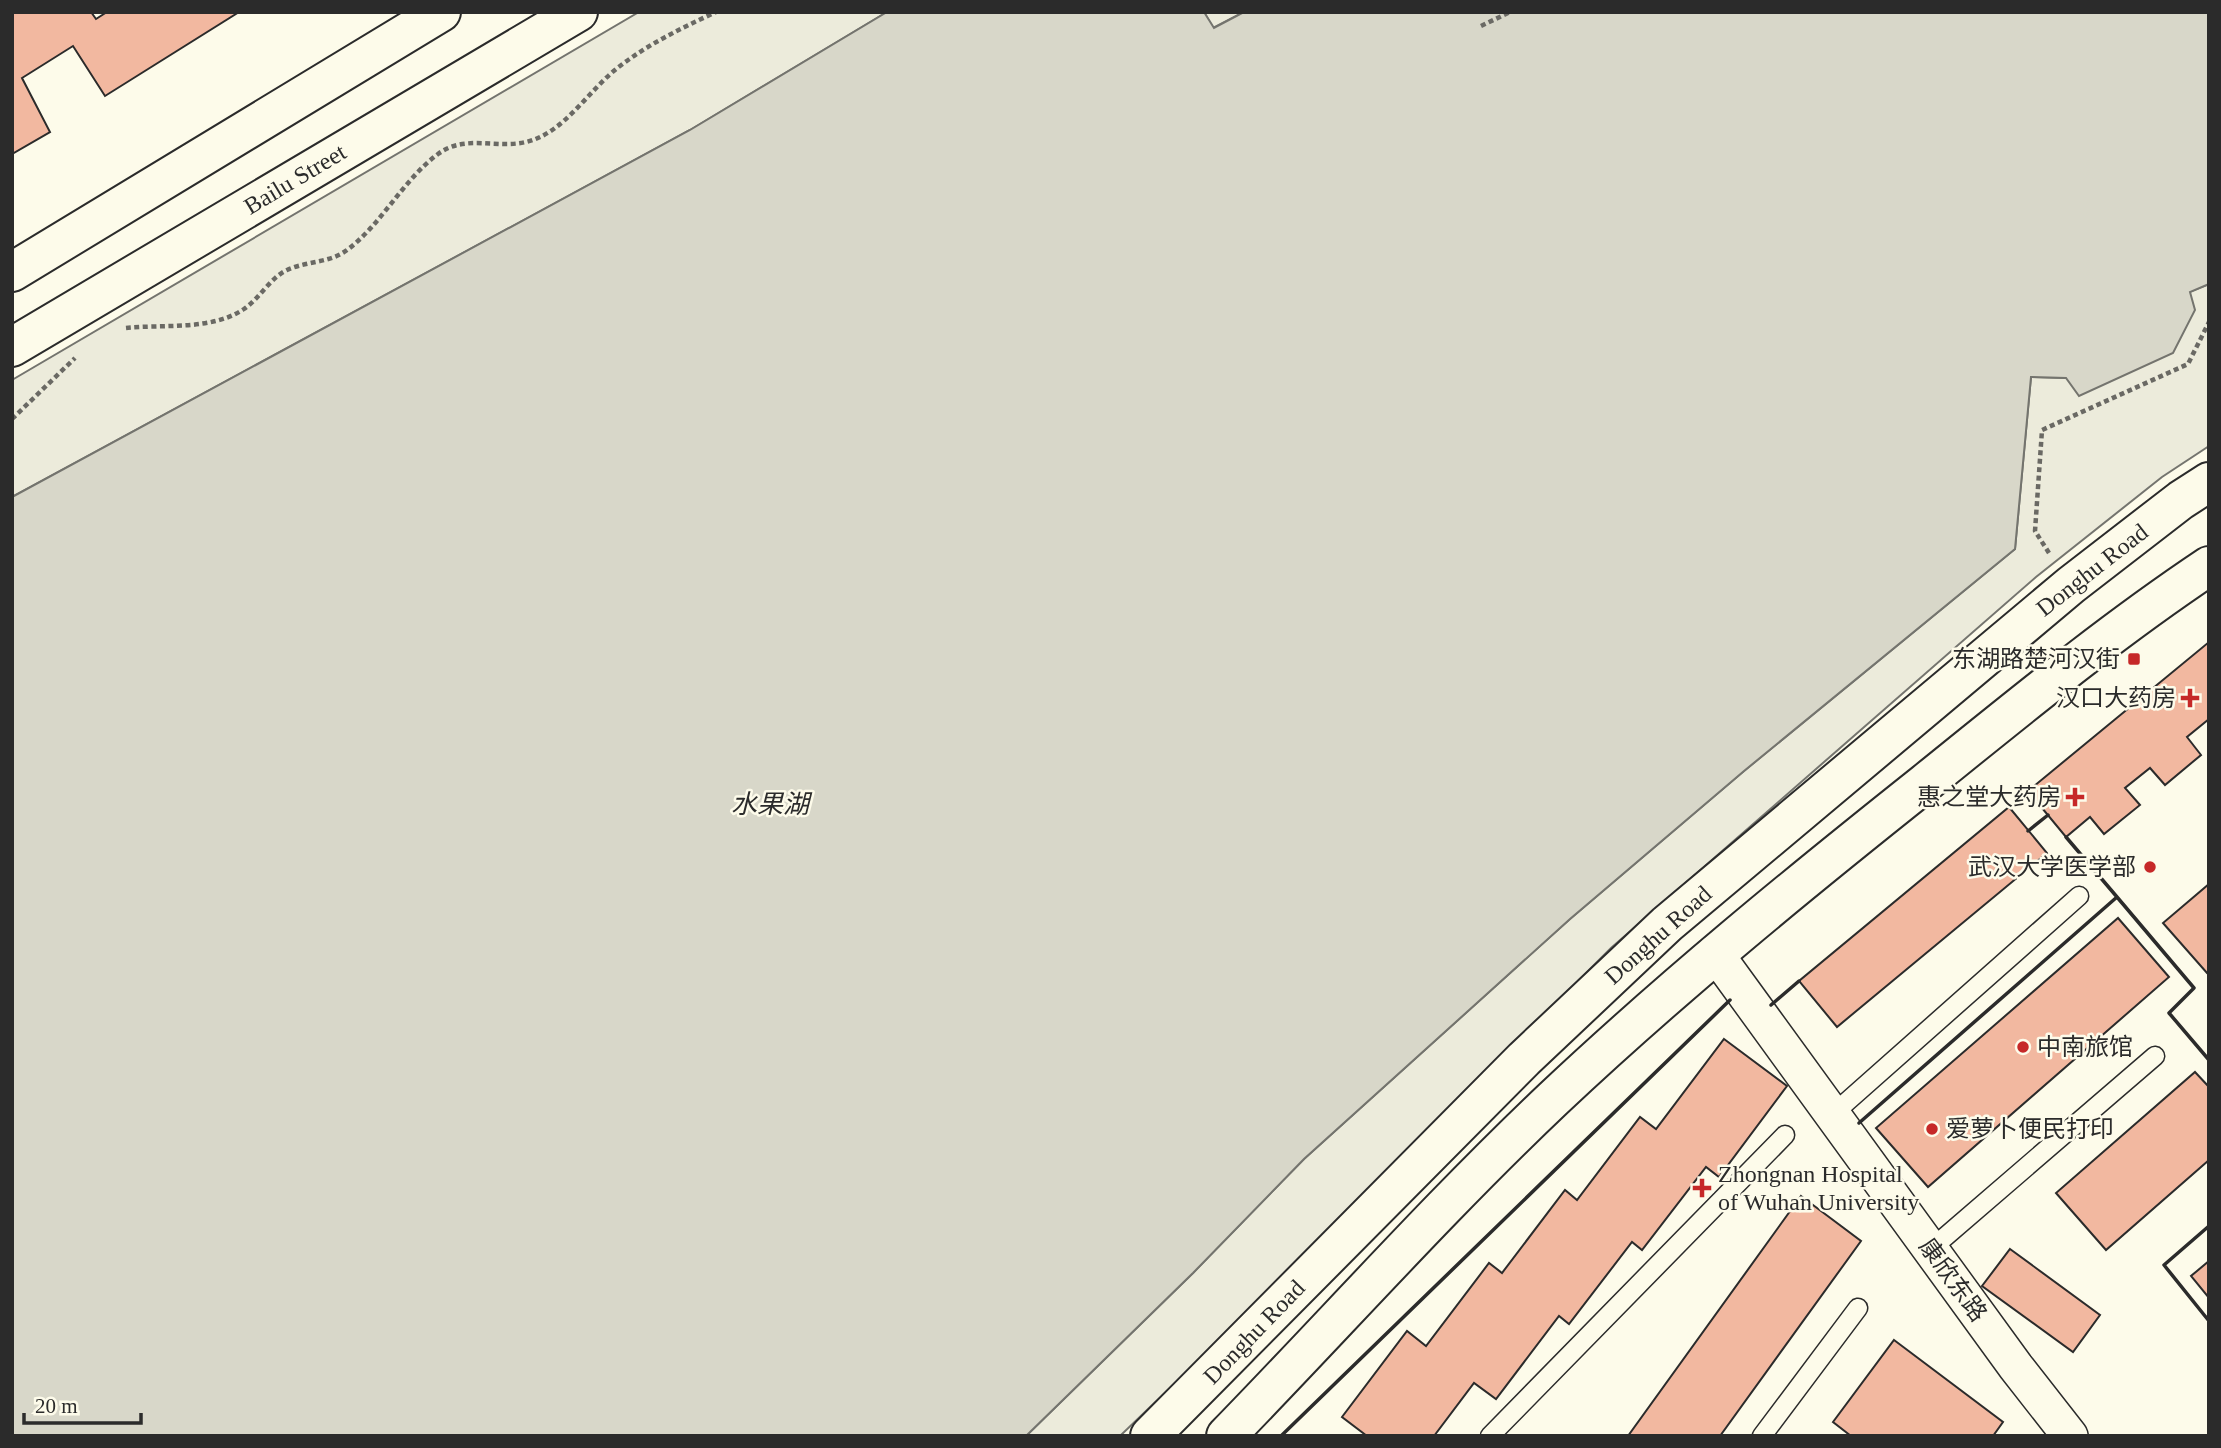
<svg xmlns="http://www.w3.org/2000/svg" width="2221" height="1448" font-family="'Times New Roman','Noto Sans SC',serif">
	<style>
		.green { fill: #ecebdb; stroke: #74746e; stroke-width: 2 }
		.water { fill: #d8d7c9; stroke: #74746e; stroke-width: 2 }
		.building { fill: #f2b8a0; stroke: #2b2b2b; stroke-width: 2 }
		.lines { fill: none; stroke-linecap: round; stroke-linejoin: round }
		.lane-casing { stroke: #2b2b2b; stroke-width: 21 }
		.street-casing { stroke: #2b2b2b; stroke-width: 38 }
		.secondary-casing { stroke: #2b2b2b; stroke-width: 42 }
		.primary-casing { stroke: #2b2b2b; stroke-width: 42 }
		.path { stroke: #6a6964; stroke-width: 4.5; stroke-dasharray: 5 3.5; stroke-linecap: butt }
		.lane { stroke: #fdfbea; stroke-width: 18 }
		.street { stroke: #fdfbea; stroke-width: 35 }
		.secondary { stroke: #fdfbea; stroke-width: 38 }
		.primary { stroke: #fdfbea; stroke-width: 38 }
		.wall { stroke: #2b2b2b; stroke-width: 3.5 }
		.poi-dot { fill: #c62828; stroke: #fdfbea; stroke-width: 2.5 }
		.labels { text-anchor: middle; dominant-baseline: central; stroke-width: 5; stroke-linejoin: round; paint-order: stroke }
		.street-label { font-size: 24px; fill: #2b2b2b; stroke: #fdfbea }
		.poi-label { font-size: 24px; fill: #2b2b2b; stroke: #fdfbea; text-anchor: end }
		.water-label { font-size: 26px; font-style: italic; fill: #2b2b2b; stroke: #fdfbea }
	</style>
	<rect width="100%" height="100%" fill="#fdfbea"/>
	<path class="green" d="M639,12H887L690,130L12,497V380Z
		M1204,12H1244L1213,28Z
		M2209,284V446L2162,477L2036,577L1611,948L1197,1362L1120,1436H1026L1193,1273L1304,1159L1570,919L1744,771L2015,549L2031,377L2066,378L2189,292Z"/>
	<path class="water" d="M887,12H1204L1214,28L1244,12H2209V284L2190,292L2195,310L2173,353L2079,396L2066,378L2031,377L2015,549L1744,771L1570,919L1304,1159L1193,1273L1026,1436H12V497L690,130Z"/>
	<path class="building" d="M12,12H91L96,19L107,12H239L105,96L73,46L22,78L50,132L12,154Z
		M2209,642V719L2187,737L2201,755L2165,785L2150,768L2125,788L2140,805L2104,834L2090,817L2066,837L2028,791Z
		M2009,807L2047,853L1837,1027L1799,981Z
		M2209,884V972L2207,973L2163,923Z
		M2118,918L2169,977L1928,1187L1876,1128Z
		M1724,1039L1787,1086L1719,1177L1706,1167L1642,1250L1632,1242L1569,1324L1559,1316L1496,1399L1474,1383L1434,1436H1367L1342,1417L1407,1331L1426,1346L1489,1263L1502,1273L1565,1190L1577,1200L1640,1117L1656,1129Z
		M2195,1072L2209,1087V1160L2106,1250L2056,1193Z
		M1801,1196L1861,1241L1720,1436H1628Z
		M2010,1249L2100,1315L2073,1352L1982,1286Z
		M2209,1261V1298L2191,1276Z
		M1894,1340L2003,1422L1993,1436H1851L1833,1422Z"/>
	<g class="lines">
		<defs>
			<path id="lane" d="M1833,1114L2079,896
				M1931,1249L2155,1056
				M1490,1436L1785,1135
				M1762,1436L1858,1308"/>
			<path id="street" d="M1715,953L2016,1367L2070,1436"/>
			<path id="secondary" d="M12,272L441,12
				M12,347L578,12"/>
			<path id="primary" d="M1150,1436L1524,1059L1667,924L2071,585L2181,500L2209,482
				M1226,1436C1335,1324 1439,1207 1553,1099C1672,987 1798,884 1925,783C2018,708 2110,632 2209,566"/>
		</defs>
		<use href="#lane" class="lane-casing"/>
		<use href="#street" class="street-casing"/>
		<use href="#secondary" class="secondary-casing"/>
		<use href="#primary" class="primary-casing"/>
		<path class="path" d="M1481,26L1510,12
			M126,328C164,324 211,331 244,309C260,298 270,278 287,270C307,261 330,263 347,250C381,225 403,180 438,154C465,134 496,149 526,142C565,133 589,89 620,66C650,43 682,28 716,12
			M12,419L75,358
			M2049,553L2035,531L2042,430L2188,364L2209,322"/>
		<use href="#lane" class="lane"/>
		<use href="#street" class="street"/>
		<use href="#secondary" class="secondary"/>
		<use href="#primary" class="primary"/>
		<path class="wall" d="M2028,831L2048,815
			M2117,897L2194,988L2169,1013L2209,1060
			M1771,1005L1799,981
			M1859,1123L2117,897L2066,837
			M2209,1226L2164,1265L2209,1321
			M1281,1436L1730,1000"/>
	</g>
	<g class="poi-dot">
		<rect x="2127" y="652" width="14" height="14" rx="3.5"/>
		<path d="M2186.5 687.5h7v7h7v7h-7v7h-7v-7h-7v-7h7z"/>
		<path d="M2071.5 786.5h7v7h7v7h-7v7h-7v-7h-7v-7h7z"/>
		<circle cx="2150" cy="867" r="7"/>
		<circle cx="2023" cy="1047" r="7"/>
		<circle cx="1932" cy="1129" r="7"/>
		<path d="M1698.5 1177.5h7v7h7v7h-7v7h-7v-7h-7v-7h7z"/>
	</g>
	<g class="labels">
		<g class="street-label">
			<text transform="translate(295 179) rotate(-31)">Bailu Street</text>
			<text transform="translate(2092 570) rotate(-38)">Donghu Road</text>
			<text transform="translate(1658 935) rotate(-42)">Donghu Road</text>
			<text transform="translate(1953 1280) rotate(54)">康欣东路</text>
			<text transform="translate(1254 1332) rotate(-46)">Donghu Road</text>
		</g>
		<g class="poi-label">
			<text x="2120" y="659">东湖路楚河汉街</text>
			<text x="2176" y="698">汉口大药房</text>
			<text x="2061" y="797">惠之堂大药房</text>
			<text x="2136" y="867">武汉大学医学部</text>
			<text x="2037" y="1047" text-anchor="start">中南旅馆</text>
			<text x="1946" y="1129" text-anchor="start">爱萝卜便民打印</text>
			<text x="1718" y="1174" text-anchor="start">Zhongnan Hospital<tspan x="1718" dy="28">of Wuhan University</tspan></text>
		</g>
		<g class="water-label">
			<text x="770" y="804">水果湖</text>
		</g>
	</g>
	<rect width="2221" height="1448" fill="none" stroke="#2b2b2b" stroke-width="28"/>
	<path d="M24 1413v10h117v-10" fill="none" stroke="#2b2b2b" stroke-width="3.5"/>
	<text x="35" y="1413" font-size="21" fill="#2b2b2b" stroke="#fdfbea" stroke-width="5" paint-order="stroke">20 m</text>
</svg>
